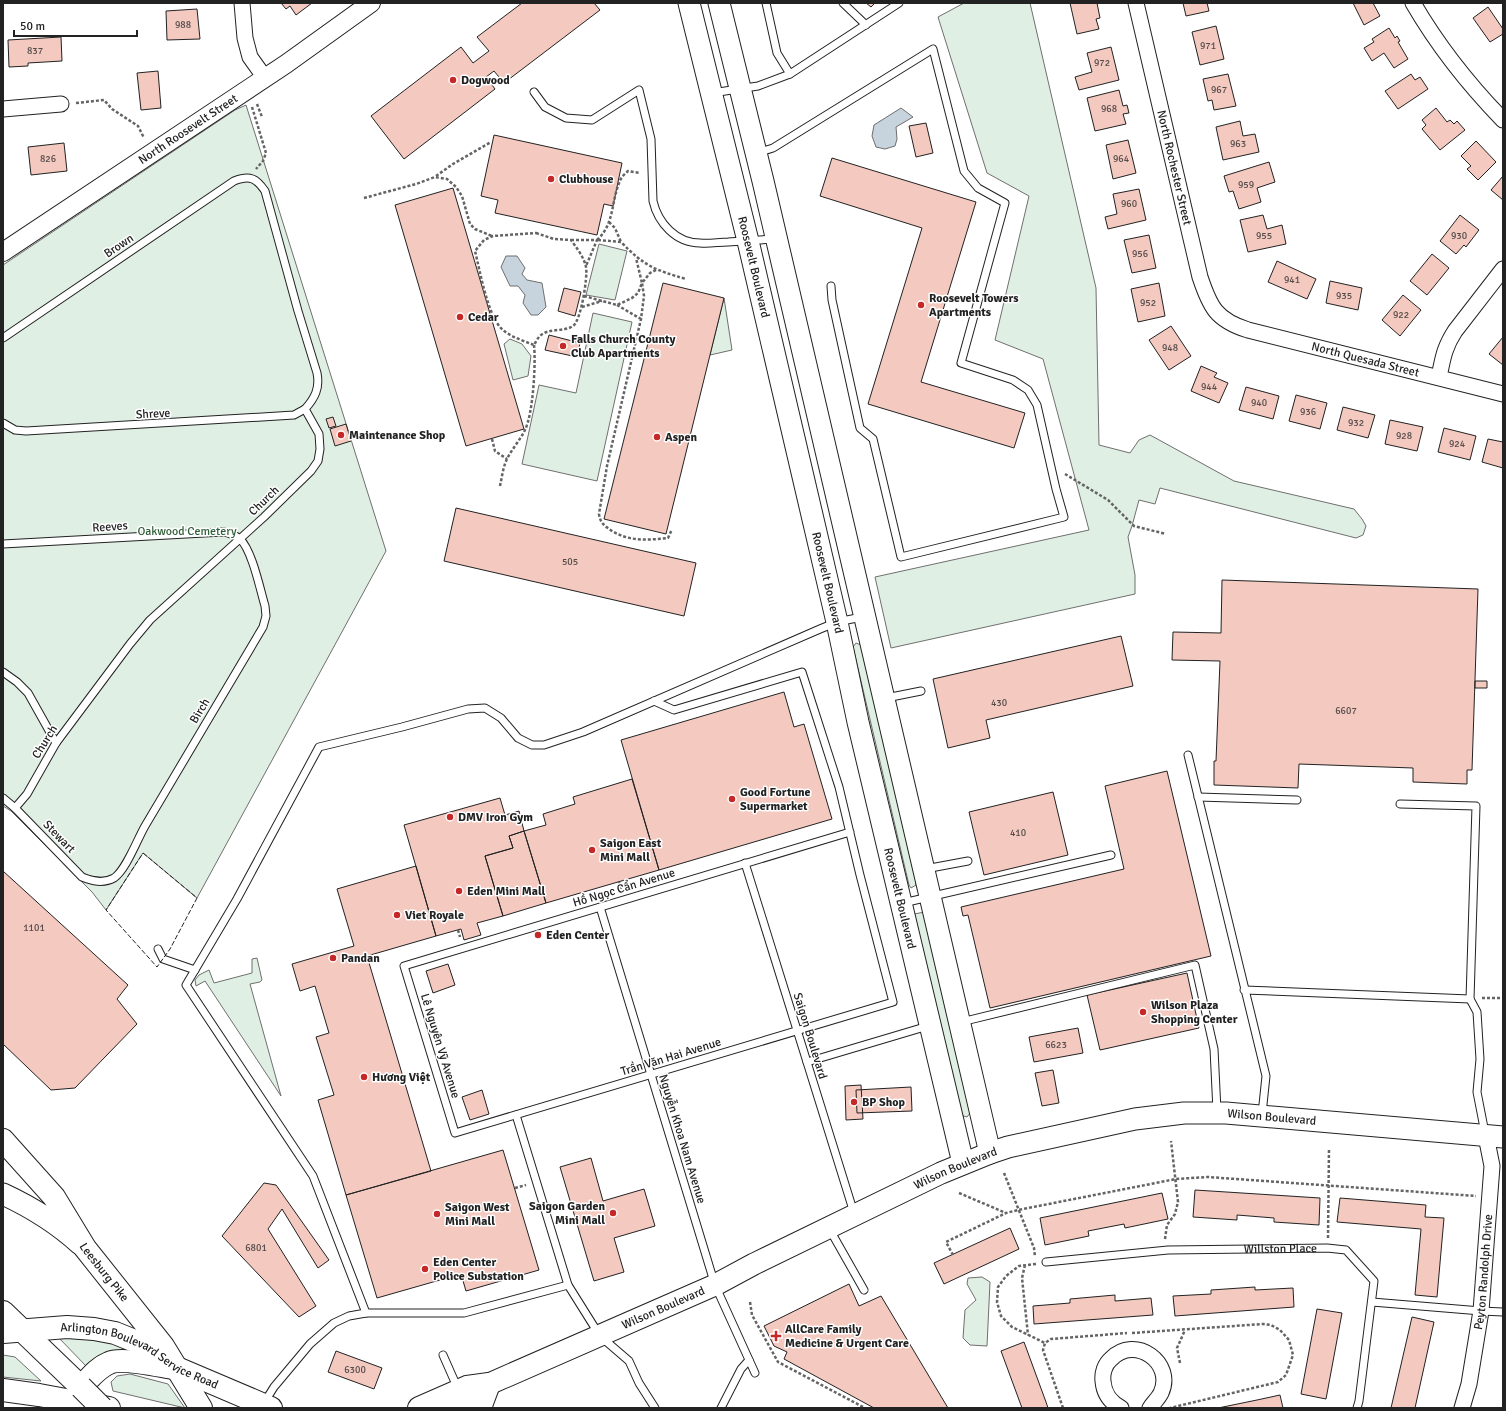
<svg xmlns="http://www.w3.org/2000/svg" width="1506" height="1411" font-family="Signika,sans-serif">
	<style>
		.green { fill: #e0efe3; stroke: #6f6f6f }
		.water { fill: #c7d3dd; stroke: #6f6f6f }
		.building { fill: #f3c9c0; stroke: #222 }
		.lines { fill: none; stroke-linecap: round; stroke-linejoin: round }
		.service-casing { stroke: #222; stroke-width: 9 }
		.minor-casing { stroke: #222; stroke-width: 17 }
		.tertiary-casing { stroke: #222; stroke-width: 20 }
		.secondary-casing { stroke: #222; stroke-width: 23 }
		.primary-casing { stroke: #222; stroke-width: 24 }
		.trunk-casing { stroke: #222; stroke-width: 24 }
		.path { stroke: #646464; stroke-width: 2.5; stroke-dasharray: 3 2; stroke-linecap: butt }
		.service { stroke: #fff; stroke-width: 7 }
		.minor { stroke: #fff; stroke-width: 15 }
		.tertiary { stroke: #fff; stroke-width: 18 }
		.secondary { stroke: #fff; stroke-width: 21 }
		.primary { stroke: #fff; stroke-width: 22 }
		.trunk { stroke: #fff; stroke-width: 22 }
		.primary-bridge-casing { stroke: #222; stroke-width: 24; stroke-linecap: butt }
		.primary-bridge { stroke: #fff; stroke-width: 22 }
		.fence { stroke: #222; stroke-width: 1; stroke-dasharray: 5 2; stroke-linecap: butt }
		.poi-dot { fill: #c62828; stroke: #fff; stroke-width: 1.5 }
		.labels { text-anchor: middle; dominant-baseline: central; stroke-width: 3; stroke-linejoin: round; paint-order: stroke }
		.number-label { font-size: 10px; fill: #564c4a }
		.poi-label { font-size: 12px; font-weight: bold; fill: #222; stroke: #fff; text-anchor: start }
		.street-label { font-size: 12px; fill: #222; stroke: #fff }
		.park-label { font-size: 12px; fill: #2f5e38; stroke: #fff }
	</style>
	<rect width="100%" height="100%" fill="#fff"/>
	<path class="green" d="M964,3H1030L1096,288L1099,445L1130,453L1139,440L1150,435L1234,481L1354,509L1362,519L1366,526L1363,535L1356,538L1160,488L1155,504L1139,500L1132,526L1128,537L1135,575V594L891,648L875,577L1089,530L1043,359L995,340L1029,196L987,173L938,17Z
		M246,105L386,551L197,898L143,853L106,910L92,892L11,811L3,806V265L235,110Z
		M599,244L627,251L615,300L586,295Z
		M724,298L732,350L710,355Z
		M593,313L632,322L597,481L522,464L539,385L576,393Z
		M510,339L522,344L531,356L528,376L513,380L504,344Z
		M856,643L861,645L916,882V885L911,888L909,885L853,647Z
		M925,912L970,1113L967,1117L960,1115L914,914Z
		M257,958L262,980L260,982L250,984L281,1096L205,981L196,986L195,980L199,975L209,970L214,983L252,973V959Z
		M982,1277L990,1282L987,1346L970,1345L963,1338L965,1310L976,1300L967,1284L968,1278Z
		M58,1337C83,1338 108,1338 131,1349C122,1356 116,1352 107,1353C98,1354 92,1360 86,1366Z
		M3,1355L15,1357L41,1381L3,1377Z
		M130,1374L168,1384L185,1408L113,1391L111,1382L117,1376Z"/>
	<path class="water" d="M901,108L913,117L896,127L897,139L895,146L885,149L876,147L872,136L874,125Z
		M506,256H517L525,268L522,274L527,280L542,283L546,307L538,315H531L523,303L525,295L518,286H510L501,267Z"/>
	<path class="building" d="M281,3H312L296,15L290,6L286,9Z
		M522,3H594L600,10L504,83L494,71L486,77L495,89L404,159L371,116L461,47L473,63L489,51L477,37Z
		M866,3H875L871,7Z
		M1070,3H1097L1100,18L1096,19L1099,29L1077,34Z
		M1183,3H1207L1209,11L1186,16Z
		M1353,3H1373L1380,16L1364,25Z
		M1488,7L1503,29V34L1490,42L1473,18Z
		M197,9L200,39L167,40L166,11Z
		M1216,26L1224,59L1200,65L1192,32Z
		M1389,28L1395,38L1397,36L1400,41L1398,42L1408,59L1394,68L1384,53L1372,61L1364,48L1374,42L1372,39Z
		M61,37L62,61L28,63V66L9,67L8,40Z
		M1111,47L1119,80L1079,90L1075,77L1092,72L1087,53Z
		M158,71L161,108L141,110L137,73Z
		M1228,74L1236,106L1214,110L1212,100L1208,101L1203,79Z
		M1411,74L1415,80L1420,77L1428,89L1398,109L1385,91Z
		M1119,90L1123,106L1127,105L1129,113L1123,114L1126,124L1095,131L1087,98Z
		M1436,108L1447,122L1450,120L1454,124L1457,121L1465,130L1440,150L1422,129L1426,125L1422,120Z
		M1240,121L1243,136L1255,134L1259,152L1223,160L1216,127Z
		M926,123L933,153L916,157L909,126Z
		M494,135L622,163L613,206L604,204L597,235L495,213L498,200L481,196Z
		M1128,140L1136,173L1113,179L1106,145Z
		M1476,141L1496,162L1478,180L1467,169L1471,166L1461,156Z
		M64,143L67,171L31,175L28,147Z
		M832,158L976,202L921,382L1025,413L1014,448L868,404L922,228L820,196Z
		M1269,162L1275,182L1257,188L1261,202L1239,209L1233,191L1229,192L1224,176Z
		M1503,176V200L1491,190Z
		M453,188L524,429L466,446L395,205Z
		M1139,189L1146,220L1108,229L1105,217L1117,214L1113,194Z
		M1263,215L1267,229L1282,225L1286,244L1248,252L1240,220Z
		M1460,215L1479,230L1466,247L1464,245L1456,254L1440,241Z
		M1149,235L1156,268L1132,273L1124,240Z
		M1432,254L1449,268L1427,295L1410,281Z
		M1277,261L1316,279L1307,299L1268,282Z
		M1330,281L1362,288L1358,310L1326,303Z
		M663,283L724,298L666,534L604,519Z
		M1159,283L1165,316L1138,322L1131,289Z
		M564,288L581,292L575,316L558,311Z
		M1403,295L1421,310L1400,336L1382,320Z
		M1171,326L1191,356L1169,370L1149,340Z
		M549,335L580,343L577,357L545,350Z
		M1503,337V365L1489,354Z
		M1201,366L1217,373L1214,377L1228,383L1219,403L1191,391Z
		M1246,387L1279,396L1273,419L1239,410Z
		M1296,395L1327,403L1320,429L1289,421Z
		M1343,407L1375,415L1368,438L1337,430Z
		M333,417L336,426L329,428L326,419Z
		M1390,420L1423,427L1417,451L1385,444Z
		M346,424L351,441L335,446L330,429Z
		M1444,428L1476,436L1470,460L1438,452Z
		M1488,439L1503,442V468L1482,462Z
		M456,508L696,563L684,616L444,561Z
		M1222,580L1478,589L1472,770H1467V784L1413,782V768L1299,764L1298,788L1214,785V761H1216L1220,661L1172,660L1173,632L1221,633Z
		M1121,636L1133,686L986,720L990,738L948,748L933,679Z
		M1475,681H1487V688H1475Z
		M784,692L794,727L804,724L832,819L659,870L621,740Z
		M1167,771L1211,956L990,1008L968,915L963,916L961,907L1124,869L1105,786Z
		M632,779L659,870L546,903L524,831L546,825L543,814L575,804L573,797Z
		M1053,792L1068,855L984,875L969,812Z
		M500,798L505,815L519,811L524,831L509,836L513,848L485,856L503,916L477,923L481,935L464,940L461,929L436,936L404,825Z
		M524,831L546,903L503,916L485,856L513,848L509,836Z
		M416,866L436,936L367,956L431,1171L346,1195L318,1100L334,1095L316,1037L329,1033L315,986L300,991L292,964L354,946L337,889Z
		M3,871L128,985L117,999L137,1024L75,1088L51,1090L3,1044Z
		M448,964L455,985L433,993L426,971Z
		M1187,973L1199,1028L1100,1050L1087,995Z
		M1078,1028L1083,1053L1034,1062L1029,1037Z
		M1053,1070L1059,1103L1042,1106L1035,1073Z
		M861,1085L863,1119L846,1120L845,1086Z
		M911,1087L912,1111L857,1113L856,1090Z
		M482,1090L489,1114L470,1120L462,1097Z
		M503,1150L539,1270L466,1291L461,1274L377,1298L346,1195Z
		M591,1158L603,1201L644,1189L655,1226L614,1238L624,1272L594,1281L560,1167Z
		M264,1183L276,1185L329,1260L318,1268L282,1209L268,1229L316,1306L299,1317L222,1236Z
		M1195,1190L1320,1198L1319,1225L1274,1222V1218L1237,1215V1220L1193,1217Z
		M1162,1193L1168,1219L1125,1228L1124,1224L1088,1231L1089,1236L1045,1245L1040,1218Z
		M1340,1198L1426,1205L1425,1217L1444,1218L1437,1297L1415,1295L1421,1229L1337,1222Z
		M1010,1228L1019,1249L944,1284L934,1263Z
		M849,1284L859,1306L881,1296L948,1408H874L784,1359L787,1352L774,1346L764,1326Z
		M1255,1287V1290L1293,1288L1294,1307L1175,1316L1173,1296L1211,1294V1290Z
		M1115,1295V1301L1151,1298L1153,1315L1034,1324L1033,1306L1070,1303V1299Z
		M1317,1309L1342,1313L1326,1399L1301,1394Z
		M1412,1317L1434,1322L1415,1408H1391Z
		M1024,1342L1046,1402L1048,1408H1022L1001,1351Z
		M336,1351L382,1368L374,1389L328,1372Z
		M1280,1395L1283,1408H1218L1257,1400Z"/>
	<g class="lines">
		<defs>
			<g id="service">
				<path d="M766,3L777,53L790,74"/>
				<path d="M843,3L866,25"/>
				<path d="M534,92L545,107L566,118L592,120L639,90L651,139L653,201C658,223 676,243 700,243C709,244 719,242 728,242C744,241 759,240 775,239"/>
				<path d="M712,93L758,86L790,74L899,3"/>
				<path d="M757,153L773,148L933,49L964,171L978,188L1005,203L961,363L1013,380L1028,390L1037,405L1056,489L1064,517L901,557L873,439L860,428L832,300L831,286"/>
				<path d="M3,338L234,181C250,175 256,178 265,191L298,311L317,373C320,388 315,398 305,409L319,434L320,449L318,461L311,471L264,517L150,620L130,644L56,743L27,794L15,808"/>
				<path d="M3,423L15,430L26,431L294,415L305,409"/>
				<path d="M3,544L223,532C230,533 235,535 240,539C252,550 260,589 265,606L266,616L263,627C224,693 184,760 145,826C137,840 126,870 114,878C103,884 92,881 82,877L15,808L3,798"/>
				<path d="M3,672L17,682L28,693L56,743"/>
				<path d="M886,698L921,691"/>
				<path d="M654,701L674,710L802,672L839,787L860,875L893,1002L455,1133L404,966L850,832"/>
				<path d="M1188,755L1266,1076L1262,1114"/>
				<path d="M1198,797L1297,800"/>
				<path d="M1400,804L1476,806L1470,999L1477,1012L1480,1059L1477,1092L1485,1133"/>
				<path d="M745,863L854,1213"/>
				<path d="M925,869L968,861"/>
				<path d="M903,903L1111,855"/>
				<path d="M600,907L715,1285L755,1373"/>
				<path d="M158,949L163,959L195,970"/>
				<path d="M1244,990L1470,999"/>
				<path d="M961,1022L1195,965L1214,1049L1217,1111"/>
				<path d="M807,1062L928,1026"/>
				<path d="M516,1115L568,1285L600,1336L629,1361L639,1383L655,1408"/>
				<path d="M830,1230L864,1290"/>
				<path id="s1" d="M1046,1262L1168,1250L1327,1248L1346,1250L1374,1281L1359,1401L1357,1408"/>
				<path d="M1372,1302L1481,1311L1503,1312"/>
				<path d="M366,1313L313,1176L186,985L237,899L319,747L402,727L468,709L485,708L501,718L518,738L532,745H544L583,732L820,629L837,622L862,617"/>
				<path d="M443,1355L458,1389"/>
				<path d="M264,1403L274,1387L310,1344L334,1323L349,1316L366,1313H464L568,1285"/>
				<path d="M721,1408L741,1369L749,1360"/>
			</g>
			<g id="minor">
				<path d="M242,3L245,38L250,57L265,78"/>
				<path id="s2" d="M1136,3L1200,277C1210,307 1216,320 1248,330L1503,394"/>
				<path d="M1413,3C1438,46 1468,84 1503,120"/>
				<path d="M3,109L61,104"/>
				<path d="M1439,377C1443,358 1444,348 1455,331L1503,269"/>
				<path d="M1121,1408C1110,1402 1104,1394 1103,1381C1102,1373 1105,1364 1111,1359C1135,1334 1175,1363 1161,1393C1158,1399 1153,1403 1150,1408"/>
				<path id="s3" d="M1462,1408L1469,1384L1481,1311L1492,1166L1486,1136"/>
			</g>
			<g id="tertiary">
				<path id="s4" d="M3,252L286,64L371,3"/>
			</g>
			<g id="secondary">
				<path id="s5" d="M689,3L748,241L837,622L858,722L963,1163"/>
				<path d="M719,3L763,181L990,1153"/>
				<path d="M3,1194C31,1207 57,1223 80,1244"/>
				<path id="s6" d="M454,1408L472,1399L489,1384L715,1285L754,1264L941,1173L990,1153L1008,1147L1135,1119L1184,1113H1226L1503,1137"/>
			</g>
			<g id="primary">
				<path id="s7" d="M3,1140L54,1197L85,1248L163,1346L201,1408"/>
				<path d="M3,1312L81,1387C90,1378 97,1368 109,1363C121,1357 160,1366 174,1368"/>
				<path id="s8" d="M3,1332L67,1327L94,1329L115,1333L147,1346L177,1368L271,1408"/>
				<path d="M419,1408L467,1387L489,1384L480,1408"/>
			</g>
			<path id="trunk" d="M3,1390L39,1395L109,1408"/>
		</defs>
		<use href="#service" class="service-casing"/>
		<use href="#minor" class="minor-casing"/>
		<use href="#tertiary" class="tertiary-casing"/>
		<use href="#secondary" class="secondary-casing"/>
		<use href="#primary" class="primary-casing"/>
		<use href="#trunk" class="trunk-casing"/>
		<path class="path" d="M76,103L104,100L112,109L138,126L144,138
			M257,104L262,117
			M252,107L266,153L263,161L256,169
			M436,176L453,164L491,142
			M364,198L416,184L435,177L447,179L456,187L462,196L470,224L475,229L492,236
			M609,222L615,228L621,242
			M536,233L554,239L571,240C576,247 584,257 586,267C588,276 581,321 573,326C564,332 550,328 541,335C538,337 536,342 534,345C524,341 511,337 503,330C488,318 480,271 475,251L484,240L493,236Z
			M571,240H597L586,266
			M597,240C615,224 611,200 620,181C621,177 625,174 628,171L640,173
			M598,240L621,242C644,266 655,270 686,279
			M656,270L650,273L642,283L644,296L641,319L607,466L599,514C600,523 605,526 612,531C630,542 649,540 668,538L672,529
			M584,296L617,305L632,298L638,293L642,283L636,258
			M617,305L641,319
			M582,307L602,301
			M492,439L495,451L507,459
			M1065,474L1108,500L1134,526L1166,534
			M500,486C502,477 503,467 507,459C512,449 520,440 525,430C533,414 536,364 534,345
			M619,882L621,889
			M458,930L460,937
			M1482,998H1503
			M1004,1173L1034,1248L1035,1257
			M515,1188L526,1185
			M959,1193L1006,1213
			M1328,1238L1329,1148
			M1165,1239L1167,1225L1175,1214L1178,1202L1171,1141
			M953,1255L946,1242L1006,1213L1018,1210L1176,1179L1208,1177L1476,1196
			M1036,1264L1019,1266L1006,1276L998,1287L997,1302L1001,1316L1012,1327L1045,1343
			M1025,1265L1022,1278L1028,1335
			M750,1302L752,1315L778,1362L865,1408
			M1132,1333L1263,1324L1271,1325L1280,1330L1289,1340L1293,1355L1286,1375L1278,1382L1170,1408
			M1180,1363L1177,1348L1185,1330
			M1063,1408L1043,1350L1045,1343L1051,1339L1127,1333"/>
		<use href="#service" class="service"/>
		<use href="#minor" class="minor"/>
		<use href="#tertiary" class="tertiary"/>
		<use href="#secondary" class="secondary"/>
		<use href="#primary" class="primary"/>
		<use href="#trunk" class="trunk"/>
		<defs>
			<path id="primary-bridge" d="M81,1387L102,1408"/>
		</defs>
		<use href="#primary-bridge" class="primary-bridge-casing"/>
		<use href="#primary-bridge" class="primary-bridge"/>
		<path class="fence" d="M143,853L197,898L170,949L157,967L106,910Z"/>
	</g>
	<g class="poi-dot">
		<circle cx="453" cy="80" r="4"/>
		<circle cx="551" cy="179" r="4"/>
		<circle cx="921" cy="305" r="4"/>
		<circle cx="460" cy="317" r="4"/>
		<circle cx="563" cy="346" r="4"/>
		<circle cx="341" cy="435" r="4"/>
		<circle cx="657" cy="437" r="4"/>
		<circle cx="732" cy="799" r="4"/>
		<circle cx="450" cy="817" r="4"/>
		<circle cx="592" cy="850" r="4"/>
		<circle cx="459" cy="891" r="4"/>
		<circle cx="397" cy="915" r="4"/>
		<circle cx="538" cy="935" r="4"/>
		<circle cx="333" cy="958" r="4"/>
		<circle cx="1143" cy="1012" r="4"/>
		<circle cx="364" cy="1077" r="4"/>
		<circle cx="854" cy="1102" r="4"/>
		<circle cx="613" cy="1213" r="4"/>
		<circle cx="437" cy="1214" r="4"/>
		<circle cx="425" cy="1269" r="4"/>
		<path d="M774 1330h4v4h4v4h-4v4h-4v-4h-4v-4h4z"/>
	</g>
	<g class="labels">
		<g class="number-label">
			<text x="183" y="25">988</text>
			<text x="1208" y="46">971</text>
			<text x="35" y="51">837</text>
			<text x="1102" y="63">972</text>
			<text x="1219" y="90">967</text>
			<text x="1109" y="109">968</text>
			<text x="1238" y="144">963</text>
			<text x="48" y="159">826</text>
			<text x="1121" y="159">964</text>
			<text x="1246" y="185">959</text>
			<text x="1129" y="204">960</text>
			<text x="1264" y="236">955</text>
			<text x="1459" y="236">930</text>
			<text x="1140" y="254">956</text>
			<text x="1292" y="280">941</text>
			<text x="1344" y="296">935</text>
			<text x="1148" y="303">952</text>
			<text x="1401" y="315">922</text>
			<text x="1170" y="348">948</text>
			<text x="1209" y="387">944</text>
			<text x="1259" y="403">940</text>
			<text x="1308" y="412">936</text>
			<text x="1356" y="423">932</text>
			<text x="1404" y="436">928</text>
			<text x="1457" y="444">924</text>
			<text x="570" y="562">505</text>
			<text x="999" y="703">430</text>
			<text x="1346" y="711">6607</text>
			<text x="1018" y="833">410</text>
			<text x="34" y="928">1101</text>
			<text x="1056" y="1045">6623</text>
			<text x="256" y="1248">6801</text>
			<text x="355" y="1370">6300</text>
		</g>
		<g class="poi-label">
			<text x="461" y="80">Dogwood</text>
			<text x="559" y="179">Clubhouse</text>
			<text x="929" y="298">Roosevelt Towers<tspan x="929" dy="14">Apartments</tspan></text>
			<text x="468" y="317">Cedar</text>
			<text x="571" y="339">Falls Church County<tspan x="571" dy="14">Club Apartments</tspan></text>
			<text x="349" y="435">Maintenance Shop</text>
			<text x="665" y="437">Aspen</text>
			<text x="740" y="792">Good Fortune<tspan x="740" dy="14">Supermarket</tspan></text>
			<text x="458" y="817">DMV Iron Gym</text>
			<text x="600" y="843">Saigon East<tspan x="600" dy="14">Mini Mall</tspan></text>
			<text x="467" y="891">Eden Mini Mall</text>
			<text x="405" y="915">Viet Royale</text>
			<text x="546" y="935">Eden Center</text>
			<text x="341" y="958">Pandan</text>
			<text x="1151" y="1005">Wilson Plaza<tspan x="1151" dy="14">Shopping Center</tspan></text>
			<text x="372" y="1077">Hương Việt</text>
			<text x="862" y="1102">BP Shop</text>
			<text x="605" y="1206" text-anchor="end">Saigon Garden<tspan x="605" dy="14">Mini Mall</tspan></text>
			<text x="445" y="1207">Saigon West<tspan x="445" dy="14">Mini Mall</tspan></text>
			<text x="433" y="1262">Eden Center<tspan x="433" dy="14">Police Substation</tspan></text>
			<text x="785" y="1329">AllCare Family<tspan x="785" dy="14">Medicine &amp; Urgent Care</tspan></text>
		</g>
		<g class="street-label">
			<text stroke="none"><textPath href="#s4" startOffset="222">North Roosevelt Street</textPath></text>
			<text stroke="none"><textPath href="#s2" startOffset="169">North Rochester Street</textPath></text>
			<text transform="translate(119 246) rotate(-34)">Brown</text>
			<text stroke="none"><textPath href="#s5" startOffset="272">Roosevelt Boulevard</textPath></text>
			<text stroke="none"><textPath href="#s2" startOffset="478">North Quesada Street</textPath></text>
			<text transform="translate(153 414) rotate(-3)">Shreve</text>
			<text transform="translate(264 501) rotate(-44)">Church</text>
			<text transform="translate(110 527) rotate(-4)">Reeves</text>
			<text stroke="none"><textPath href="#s5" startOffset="596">Roosevelt Boulevard</textPath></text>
			<text transform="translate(200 711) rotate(-59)">Birch</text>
			<text transform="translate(45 742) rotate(-58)">Church</text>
			<text transform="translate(59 837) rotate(46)">Stewart</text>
			<text transform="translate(624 888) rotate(-17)">Hồ Ngọc Cẩn Avenue</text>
			<text stroke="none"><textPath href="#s5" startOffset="920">Roosevelt Boulevard</textPath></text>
			<text transform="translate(810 1036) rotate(73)">Saigon Boulevard</text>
			<text transform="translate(440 1046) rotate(73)">Lê Nguyên Vỹ Avenue</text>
			<text transform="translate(671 1057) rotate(-17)">Trần Văn Hai Avenue</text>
			<text stroke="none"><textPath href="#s6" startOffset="881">Wilson Boulevard</textPath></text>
			<text transform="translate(682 1139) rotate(73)">Nguyễn Khoa Nam Avenue</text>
			<text stroke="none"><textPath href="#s6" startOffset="557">Wilson Boulevard</textPath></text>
			<text stroke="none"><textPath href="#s1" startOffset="235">Willston Place</textPath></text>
			<text stroke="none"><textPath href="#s7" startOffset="167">Leesburg Pike</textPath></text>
			<text stroke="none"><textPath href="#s3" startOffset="138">Peyton Randolph Drive</textPath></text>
			<text stroke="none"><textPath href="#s6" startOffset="233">Wilson Boulevard</textPath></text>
			<text stroke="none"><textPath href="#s8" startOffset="143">Arlington Boulevard Service Road</textPath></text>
		</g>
		<g class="park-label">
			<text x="187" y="531">Oakwood Cemetery</text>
		</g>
	</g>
	<rect width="1506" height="1411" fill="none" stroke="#222222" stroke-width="8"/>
	<path d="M14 30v6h123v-6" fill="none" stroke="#222222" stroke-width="2"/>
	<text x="20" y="30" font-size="12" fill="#222222" stroke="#ffffff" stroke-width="3" paint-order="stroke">50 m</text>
</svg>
